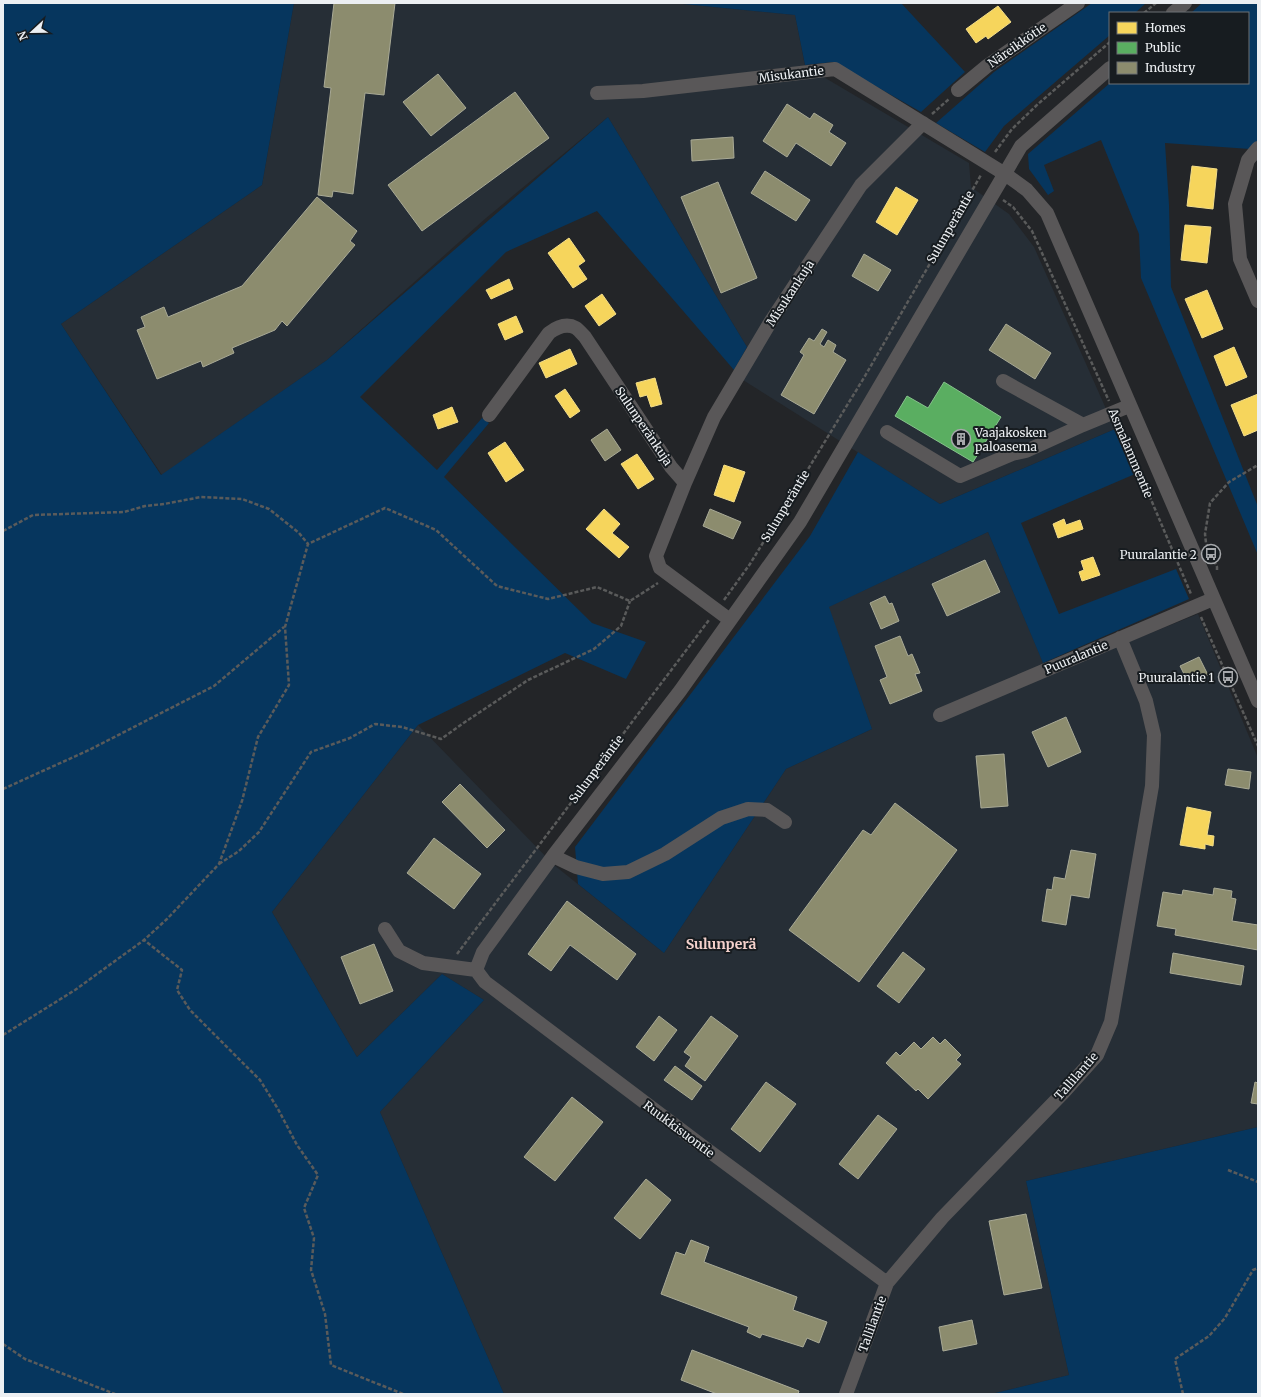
<svg xmlns="http://www.w3.org/2000/svg" width="1261" height="1397" font-family="Merriweather,serif">
	<style>
		.built { fill: #262e36 }
		.green { fill: #06365e }
		.homes { fill: #f6d55c; stroke: #f3dd89 }
		.public { fill: #5aae61; stroke: #86c28c }
		.industry { fill: #8c8c6e; stroke: #a9aa96 }
		.lines { fill: none; stroke-linecap: round; stroke-linejoin: round }
		.path { stroke: #5a5b5b; stroke-width: 2.5; stroke-dasharray: 4 2; stroke-linecap: butt }
		.minor { stroke: #595758; stroke-width: 14 }
		.labels { text-anchor: middle; dominant-baseline: central; stroke-width: 4; stroke-linejoin: round; paint-order: stroke }
		.street-label { font-size: 12px; fill: #eceff2; stroke: #171c20 }
		.poi-label { font-size: 12px; fill: #eceff2; stroke: #171c20; text-anchor: end }
		.quarter-label { font-size: 14px; font-weight: bold; fill: #f4d1cc; stroke: #171c20 }
	</style>
	<rect width="100%" height="100%" fill="#232528"/>
	<path class="built" d="M294,3H673L795,15L805,66L969,163L971,187L1009,214L1034,247L1115,429L940,504L743,380L756,355L747,347L608,117L486,218L327,360L162,475L61,324L262,185Z
		M988,532L1048,674L1198,614L1258,758V1127L1026,1181L1069,1375L991,1394H504L380,1112L484,1000L442,974L357,1057L272,912L418,725L554,865L664,953L786,769L872,729L828,607Z"/>
	<path class="green" d="M3,3H294L262,185L61,324L161,475L327,360L608,117L747,347L734,370L597,211L506,252L360,397L437,470L482,418L489,423L444,477L592,623L646,642L626,679L565,653L418,725L272,912L357,1057L442,974L484,1000L380,1112L504,1394H3Z
		M673,3H901L965,72L921,112L833,62L805,65L795,15Z
		M1092,3H1146L1135,13H1110V35L1004,126L985,152L936,123L994,72Z
		M1202,3H1258V140L1250,149L1165,143L1169,205L1171,287L1258,507V555L1141,278L1139,234L1101,140L1044,165L1054,191L1048,195L1029,169L1028,154L1110,83H1248V13H1191Z
		M1115,429L1135,474L1021,523L1059,614L1176,569L1189,599L1043,663L988,532L829,607L872,729L786,769L664,953L578,884L575,847L810,536L858,452L940,504Z
		M1258,1127V1394H991L1069,1375L1026,1181Z"/>
	<path class="homes" d="M998,6L1011,22L988,39L986,36L976,43L966,29Z
		M1192,166L1217,169L1213,209L1187,206Z
		M896,187L918,200L897,235L876,222Z
		M1185,225L1211,227L1207,263L1181,260Z
		M569,238L585,261L578,266L587,279L573,288L548,253Z
		M509,279L513,289L491,299L486,290Z
		M1207,290L1223,329L1202,338L1185,299Z
		M602,294L616,314L599,326L585,306Z
		M516,316L523,332L505,340L498,324Z
		M1234,347L1247,377L1226,386L1214,356Z
		M570,349L577,364L546,378L539,363Z
		M655,378L662,404L651,407L647,395L640,397L636,383Z
		M565,389L580,411L570,418L555,396Z
		M1258,394V430L1244,436L1231,405Z
		M452,407L458,422L438,429L433,415Z
		M505,442L524,470L506,482L488,453Z
		M637,454L654,479L638,489L621,464Z
		M724,465L745,472L734,502L714,495Z
		M604,509L620,524L612,533L629,547L619,558L586,529Z
		M1064,519L1066,525L1080,520L1083,529L1058,538L1053,524Z
		M1093,557L1100,575L1082,581L1079,572L1084,570L1081,561Z
		M1187,807L1211,812L1207,835L1214,836L1213,846L1205,844V849L1180,845Z"/>
	<path class="public" d="M944,382L1001,417L973,462L895,416L907,396L928,408Z"/>
	<path class="industry" d="M334,3H395L384,95L365,93L353,194L333,191L332,197L318,195L331,88L324,87Z
		M438,74L466,108L431,136L403,102Z
		M515,92L549,138L422,231L388,185Z
		M787,104L810,119L814,113L833,125L829,132L846,143L831,166L796,143L787,157L763,141Z
		M733,137L734,158L692,161L691,140Z
		M765,171L810,200L796,221L751,193Z
		M718,182L757,278L721,293L681,197Z
		M317,197L357,231L350,241L355,245L287,326L282,321L275,330L232,348L234,353L203,367L201,361L157,379L137,330L145,327L141,317L164,307L168,317L242,286Z
		M864,254L891,270L878,291L852,276Z
		M1006,324L1051,353L1035,379L989,350Z
		M822,329L827,332L820,344L824,347L828,340L836,345L833,352L846,360L814,414L781,395L804,355L800,352L809,338L814,341Z
		M607,429L621,450L605,461L591,440Z
		M710,509L741,522L733,539L703,526Z
		M985,560L1000,592L947,616L932,584Z
		M885,596L889,604L892,603L899,621L881,629L870,603Z
		M900,636L908,656L912,654L920,673L915,674L922,691L890,704L880,680L887,677L875,646Z
		M1199,657L1208,675L1189,684L1180,666Z
		M1066,717L1081,752L1048,767L1032,732Z
		M1004,754L1008,806L981,808L976,756Z
		M1228,769L1251,772L1249,789L1225,785Z
		M460,784L505,830L487,848L442,802Z
		M895,803L957,850L859,982L789,930L863,830L871,835Z
		M434,838L481,874L454,909L407,873Z
		M1071,850L1096,854L1089,898L1071,895L1066,925L1042,921L1047,889L1052,890L1054,877L1065,879Z
		M1214,888L1232,891L1231,898L1236,899L1232,921L1258,925V950L1175,935L1176,929L1157,926L1163,892L1182,895L1183,890L1213,895Z
		M567,901L636,954L617,980L570,945L551,971L528,954Z
		M374,944L393,991L360,1004L341,957Z
		M903,952L925,969L899,1003L877,986Z
		M1173,953L1244,966L1241,985L1170,973Z
		M659,1016L677,1030L654,1061L636,1047Z
		M711,1016L738,1036L705,1081L685,1066L691,1057L684,1052Z
		M933,1037L940,1044L945,1039L961,1055L956,1060L961,1064L928,1099L918,1089L916,1091L886,1063L896,1052L900,1056L914,1042L921,1049Z
		M675,1066L702,1086L692,1100L664,1080Z
		M766,1082L796,1104L760,1152L731,1129Z
		M1255,1082L1258,1083V1104L1251,1103Z
		M572,1097L603,1122L555,1181L524,1157Z
		M878,1115L897,1129L858,1179L839,1164Z
		M646,1179L671,1200L640,1239L614,1218Z
		M1026,1214L1042,1288L1004,1295L989,1221Z
		M691,1240L709,1247L704,1262L797,1297L793,1310L827,1322L819,1343L807,1338L803,1347L762,1334L760,1338L747,1332L749,1327L661,1294L676,1252L685,1255Z
		M972,1320L977,1344L943,1351L939,1327Z
		M692,1350L799,1391L798,1394H717L681,1380Z"/>
	<g class="lines">
		<path class="path" d="M1144,13L1156,3
			M932,114L949,99
			M995,152L1012,129L1038,104L1110,42
			M1003,200L1013,207L1032,231L1109,401
			M1119,424L1191,594
			M3,531L33,515L124,512L145,506L164,504L201,497L242,499L269,509L299,533L308,544
			M1217,570V567L1206,543L1205,534L1210,503L1229,482L1258,465
			M724,600L750,564L865,376L981,175
			M1201,617L1258,746
			M3,789L89,750L214,686L284,627
			M219,864L239,851L259,832L311,752L350,738L375,724L402,727L441,739L465,722L528,680L594,649L621,626L630,601
			M457,954L709,620
			M3,1035L75,990L144,940
			M1228,1170L1258,1182
			M3,1344L25,1359L115,1394
			M403,1394L331,1365L325,1314L311,1270L314,1238L304,1208L318,1175L297,1145L278,1109L260,1080L190,1010L177,990L182,970L144,940L167,919L219,864L242,801L258,737L289,685L285,627L308,544L385,508L436,530L497,586L548,599L597,587L630,601L658,583
			M1183,1394L1175,1359L1209,1336L1225,1318L1253,1270L1258,1268"/>
		<path class="minor" d="M1173,13L1185,3
			M958,90L987,66L1078,3
			M597,93L643,91L835,69L1005,174L1027,190L1047,213L1258,701
			M1258,148L1248,160L1235,204L1240,259L1258,301
			M1003,381L1083,425L1129,406
			M489,415L549,333C557,327 567,323 576,328C579,330 583,335 585,337L671,467L685,483L656,556L660,568L730,620
			M887,432L960,476L1012,454L1026,451L1083,425
			M685,483L714,417L771,321L861,185L923,123
			M940,715L1213,599
			M553,856L576,867L603,874L628,872L665,854L721,818L748,809L767,810L785,822
			M385,929L399,951L423,963L476,970
			M476,970L483,952L553,856L680,691L800,522L1021,146L1110,68
			M476,970L485,982L709,1151L887,1283
			M846,1394L887,1283L942,1218L1062,1094L1097,1055L1111,1022L1152,786L1154,735L1146,701L1120,638"/>
	</g>
	<defs>
		<symbol id="building-ring" viewBox="-11 -11 22 22"><circle r="9.5" fill="#171c20" stroke="#a6a8ab" stroke-width="1.5"/><path d="M-4-6H4V6H1V3H-1V6H-4ZM-2.5-4.3h1.7v1.8h-1.7ZM.8-4.3h1.7v1.8H.8ZM-2.5-1h1.7V.8h-1.7ZM.8-1h1.7V.8H.8Z" fill="#a6a8ab"/></symbol>
		<symbol id="bus-ring" viewBox="-11 -11 22 22"><circle r="9.5" fill="#171c20" stroke="#a6a8ab" stroke-width="1.5"/><path d="M-5-6H5V4H4V6H2V4H-2V6H-4V4H-5ZM-3.5-4V0h7V-4ZM-3.5 1.2v1.5H-2V1.2ZM2 1.2v1.5H3.5V1.2Z" fill="#a6a8ab"/></symbol>
	</defs>
	<g fill-rule="evenodd">
		<use href="#building-ring" x="950" y="428" width="22" height="22"/>
		<use href="#bus-ring" x="1200" y="543" width="22" height="22"/>
		<use href="#bus-ring" x="1217" y="666" width="22" height="22"/>
	</g>
	<g class="labels">
		<g class="street-label">
			<text transform="translate(1017 45) rotate(-35)">Näreikkötie</text>
			<text transform="translate(791 74) rotate(-7)">Misukantie</text>
			<text transform="translate(950 227) rotate(-60)">Sulunperäntie</text>
			<text transform="translate(790 293) rotate(-57)">Misukankuja</text>
			<text transform="translate(644 426) rotate(56)">Sulunperänkuja</text>
			<text transform="translate(1131 453) rotate(67)">Asmalammentie</text>
			<text transform="translate(785 506) rotate(-59)">Sulunperäntie</text>
			<text transform="translate(1076 657) rotate(-23)">Puuralantie</text>
			<text transform="translate(596 769) rotate(-53)">Sulunperäntie</text>
			<text transform="translate(1076 1076) rotate(-49)">Tallilantie</text>
			<text transform="translate(679 1129) rotate(37)">Ruukkisuontie</text>
			<text transform="translate(872 1324) rotate(-70)">Tallilantie</text>
		</g>
		<g class="poi-label">
			<text x="975" y="432" text-anchor="start">Vaajakosken<tspan x="975" dy="14">paloasema</tspan></text>
			<text x="1197" y="554">Puuralantie 2</text>
			<text x="1214" y="677">Puuralantie 1</text>
		</g>
		<g class="quarter-label">
			<text x="721" y="944">Sulunperä</text>
		</g>
	</g>
	<rect width="1261" height="1397" fill="none" stroke="#eceff2" stroke-width="8"/>
	<rect x="1109" y="12" width="140" height="72" fill="#171c20" stroke="#6c7074"/>
	<rect x="1117" y="22" width="20" height="12" fill="#f6d55c" stroke="#6c7074"/>
	<text x="1145" y="32" font-size="12" fill="#eceff2">Homes</text>
	<rect x="1117" y="42" width="20" height="12" fill="#5aae61" stroke="#6c7074"/>
	<text x="1145" y="52" font-size="12" fill="#eceff2">Public</text>
	<rect x="1117" y="62" width="20" height="12" fill="#8c8c6e" stroke="#6c7074"/>
	<text x="1145" y="72" font-size="12" fill="#eceff2">Industry</text>
	<g transform="translate(32 32) rotate(248)" stroke="#171c20" stroke-width="3" paint-order="stroke">
	<path d="M0-3L7 15L0 10L-7 15Z" fill="#eceff2"/>
	<text y="-6" font-size="11" font-weight="bold" text-anchor="middle" fill="#eceff2">N</text>
	</g>
</svg>
